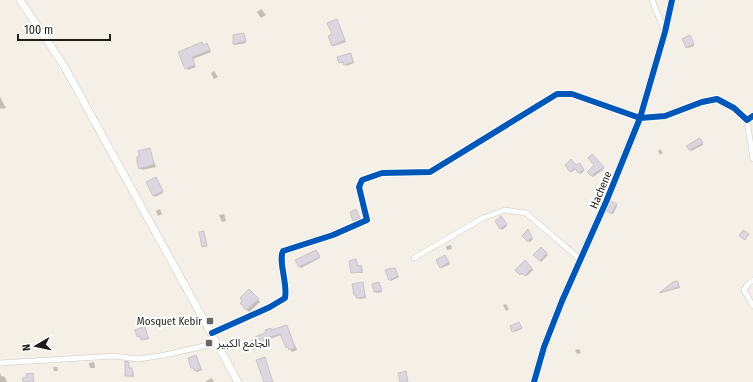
<svg xmlns="http://www.w3.org/2000/svg" width="753" height="382" font-family="'Fira Sans Condensed','Noto Sans Arabic',sans-serif">
	<style>
		.shadow { fill: #0003 }
		.building { fill: #dbd6df; stroke: #c9c6c4 }
		.lines { fill: none; stroke-linecap: round; stroke-linejoin: round }
		.minor-casing { stroke: #cecac4; stroke-width: 6 }
		.tertiary-casing { stroke: #cecac4; stroke-width: 8 }
		.secondary-casing { stroke: #cecac4; stroke-width: 8 }
		.minor { stroke: #fdfdfb; stroke-width: 5 }
		.tertiary { stroke: #fdfdfb; stroke-width: 6 }
		.secondary { stroke: #fdfdfb; stroke-width: 7 }
		.cycleway-casing { stroke: #fff; stroke-width: 8 }
		.cycleway { stroke: #0057b8; stroke-width: 6 }
		.poi-dot { fill: #6a6660; stroke: #fff; stroke-width: 1.5 }
		.labels { text-anchor: middle; dominant-baseline: central; stroke-width: 4; stroke-linejoin: round; paint-order: stroke }
		.street-label { font-size: 11px; fill: #201d18; stroke: #fff }
		.poi-label { font-size: 11px; fill: #201d18; stroke: #fff; text-anchor: end }
	</style>
	<rect width="100%" height="100%" fill="#f4efe7"/>
	<path class="shadow" d="M261,9L266,15L261,18L257,12Z
		M338,22L346,42L334,46L333,35Z
		M244,34L246,43L235,45L234,44Z
		M691,38L694,46L688,48L686,47Z
		M202,44L204,46L207,44L211,52L193,59L196,67L188,70L180,53Z
		M351,54L354,63L346,66L344,63H340L339,58Z
		M214,71L218,77L214,79L211,73Z
		M0,97L6,108L2,109L0,108Z
		M701,141L703,145L691,151L690,150L688,146Z
		M149,149L156,167L142,170L138,162L139,152Z
		M660,149L663,153L660,155L658,151Z
		M592,156L604,169L593,177L588,172L596,165Z
		M566,165L581,166L584,171L580,174L577,168L572,172Z
		M157,180L163,193L155,197L154,195Z
		M616,204L617,206L613,214L609,212Z
		M160,209L162,214L158,216L156,211Z
		M356,210L361,219L356,221L354,220Z
		M224,214L226,221L222,222L219,215Z
		M502,219L507,226L502,230L496,221Z
		M529,232L533,239L530,242L523,236Z
		M451,245L452,249L447,250L446,246Z
		M541,248L548,255L541,262L534,255Z
		M318,253L320,258L301,268L299,266Z
		M446,258L450,264L442,268L441,267Z
		M356,260L358,266L362,267L363,273H352Z
		M525,262L533,270L527,276L524,273L522,275L517,270Z
		M394,269L399,277L391,281L390,280Z
		M678,282L680,288L661,293L660,292Z
		M363,283L366,298L359,299L355,295Z
		M379,283L382,292L376,293L373,284Z
		M249,290L260,302L249,312L241,303Z
		M506,304L509,309L506,311L503,305Z
		M519,323L522,329L514,332L513,331Z
		M287,326L297,350L292,352L281,335L264,341L266,345L253,350L251,348L270,329L272,331Z
		M145,329L149,339L143,340L141,336H138Z
		M579,349L581,353L577,354L575,350Z
		M197,358L202,370L197,372L192,368Z
		M94,362L95,368H90L89,363Z
		M128,363L130,369L133,370L134,377L126,376Z
		M53,367H57L58,371H54Z
		M0,372L1,376L5,377L7,382H0Z
		M212,378L214,382H206V381Z"/>
	<path class="building" d="M337,19L345,40L332,46L328,36L332,34L327,23Z
		M244,33L246,41L233,44V35Z
		M690,35L694,44L686,48L682,39Z
		M202,42L203,45L207,43L210,50L192,57L195,65L185,69L178,52Z
		M351,53L353,62L344,65L343,62L339,63L337,57Z
		M700,138L703,143L689,150L686,146Z
		M150,148L154,164L139,169L137,162V157L140,156L138,151Z
		M592,154L604,167L591,176L587,172L594,165L588,158Z
		M571,159L576,165L580,163L584,170L578,173L575,168L570,172L565,165Z
		M156,177L163,191L153,196L146,182Z
		M611,201L617,204L611,214L607,211Z
		M356,209L360,218L353,221L350,212Z
		M501,216L507,224L500,229L495,221Z
		M528,229L532,237L528,242L522,236Z
		M743,230L749,234L745,240L739,236Z
		M204,231L207,246L202,247L199,232Z
		M541,247L547,253L540,261L533,255Z
		M316,250L320,257L299,267L295,260Z
		M445,255L449,262L440,268L436,260Z
		M356,259L358,266L361,265L362,272L351,273L349,261Z
		M525,260L532,268L525,276L522,273L520,275L515,270Z
		M391,268V269L395,268L398,276L389,280L385,270Z
		M678,281L679,287L659,293L673,282Z
		M363,282L365,297L356,298V295H354L352,284Z
		M379,282L382,290L374,292L372,284Z
		M249,289L259,299L246,310L240,303L242,301L240,298Z
		M519,322L522,328L512,332L510,326Z
		M287,325L295,348L289,350L288,347L286,348L280,334L263,339L265,344L250,349L248,342L256,339L255,337L266,332L265,330L271,328V330Z
		M145,326L148,338L141,340L140,336L137,337L135,330Z
		M196,355L201,369L195,371L194,368H191L188,358Z
		M265,357L269,370L273,382H264L256,360Z
		M125,361L129,362V368H132L133,376H125Z
		M406,371L408,382H400L398,373Z
		M33,373L34,382H23L22,378L27,377L26,374Z"/>
	<g class="lines">
		<defs>
			<path id="minor" d="M652,0L665,32
				M747,120L753,159
				M414,258L483,218L505,210L526,213L581,260
				M753,280L748,284L744,290L753,306
				M212,333L270,307L285,298C288,284 278,261 283,251L333,235L367,220L359,187L362,180L382,173L430,172L557,94H572L640,118L665,116L702,102L717,99L734,108L747,120L753,116
				M0,363L114,356L138,359L165,355L217,343"/>
			<path id="tertiary" d="M534,382L544,347L562,301L606,202L640,118L665,32L672,0"/>
			<path id="secondary" d="M20,0L64,66L238,382"/>
		</defs>
		<use href="#minor" class="minor-casing"/>
		<use href="#tertiary" class="tertiary-casing"/>
		<use href="#secondary" class="secondary-casing"/>
		<use href="#minor" class="minor"/>
		<use href="#tertiary" class="tertiary"/>
		<use href="#secondary" class="secondary"/>
		<defs>
			<path id="cycleway" d="M212,333L270,307L285,298C288,284 278,261 283,251L333,235L367,220L359,187L362,180L382,173L430,172L557,94H572L640,118L665,116L702,102L717,99L734,108L747,120L753,116
				M534,382L544,347L562,301L606,202L640,118L665,32L672,0"/>
		</defs>
		<use href="#cycleway" class="cycleway-casing"/>
		<use href="#cycleway" class="cycleway"/>
	</g>
	<g class="poi-dot">
		<rect x="206" y="317" width="8" height="8" rx="2"/>
		<rect x="205" y="339" width="8" height="8" rx="2"/>
	</g>
	<g class="labels">
		<g class="street-label">
			<text transform="translate(601 190) rotate(-67)">Hachene</text>
		</g>
		<g class="poi-label">
			<text x="202" y="321">Mosquet Kebir</text>
			<text x="217" y="343" text-anchor="start">الجامع الكبير</text>
		</g>
	</g>
	<g transform="translate(36 346) rotate(261)" stroke="#ffffff" stroke-width="3" paint-order="stroke">
	<path d="M0-3L7 15L0 10L-7 15Z" fill="#201d18"/>
	<text y="-6" font-size="11" font-weight="bold" text-anchor="middle" fill="#201d18">N</text>
	</g>
	<path d="M18 34v6h92v-6" fill="none" stroke="#201d18" stroke-width="2"/>
	<text x="24" y="34" font-size="12" fill="#201d18" stroke="#ffffff" stroke-width="3" paint-order="stroke">100 m</text>
</svg>
